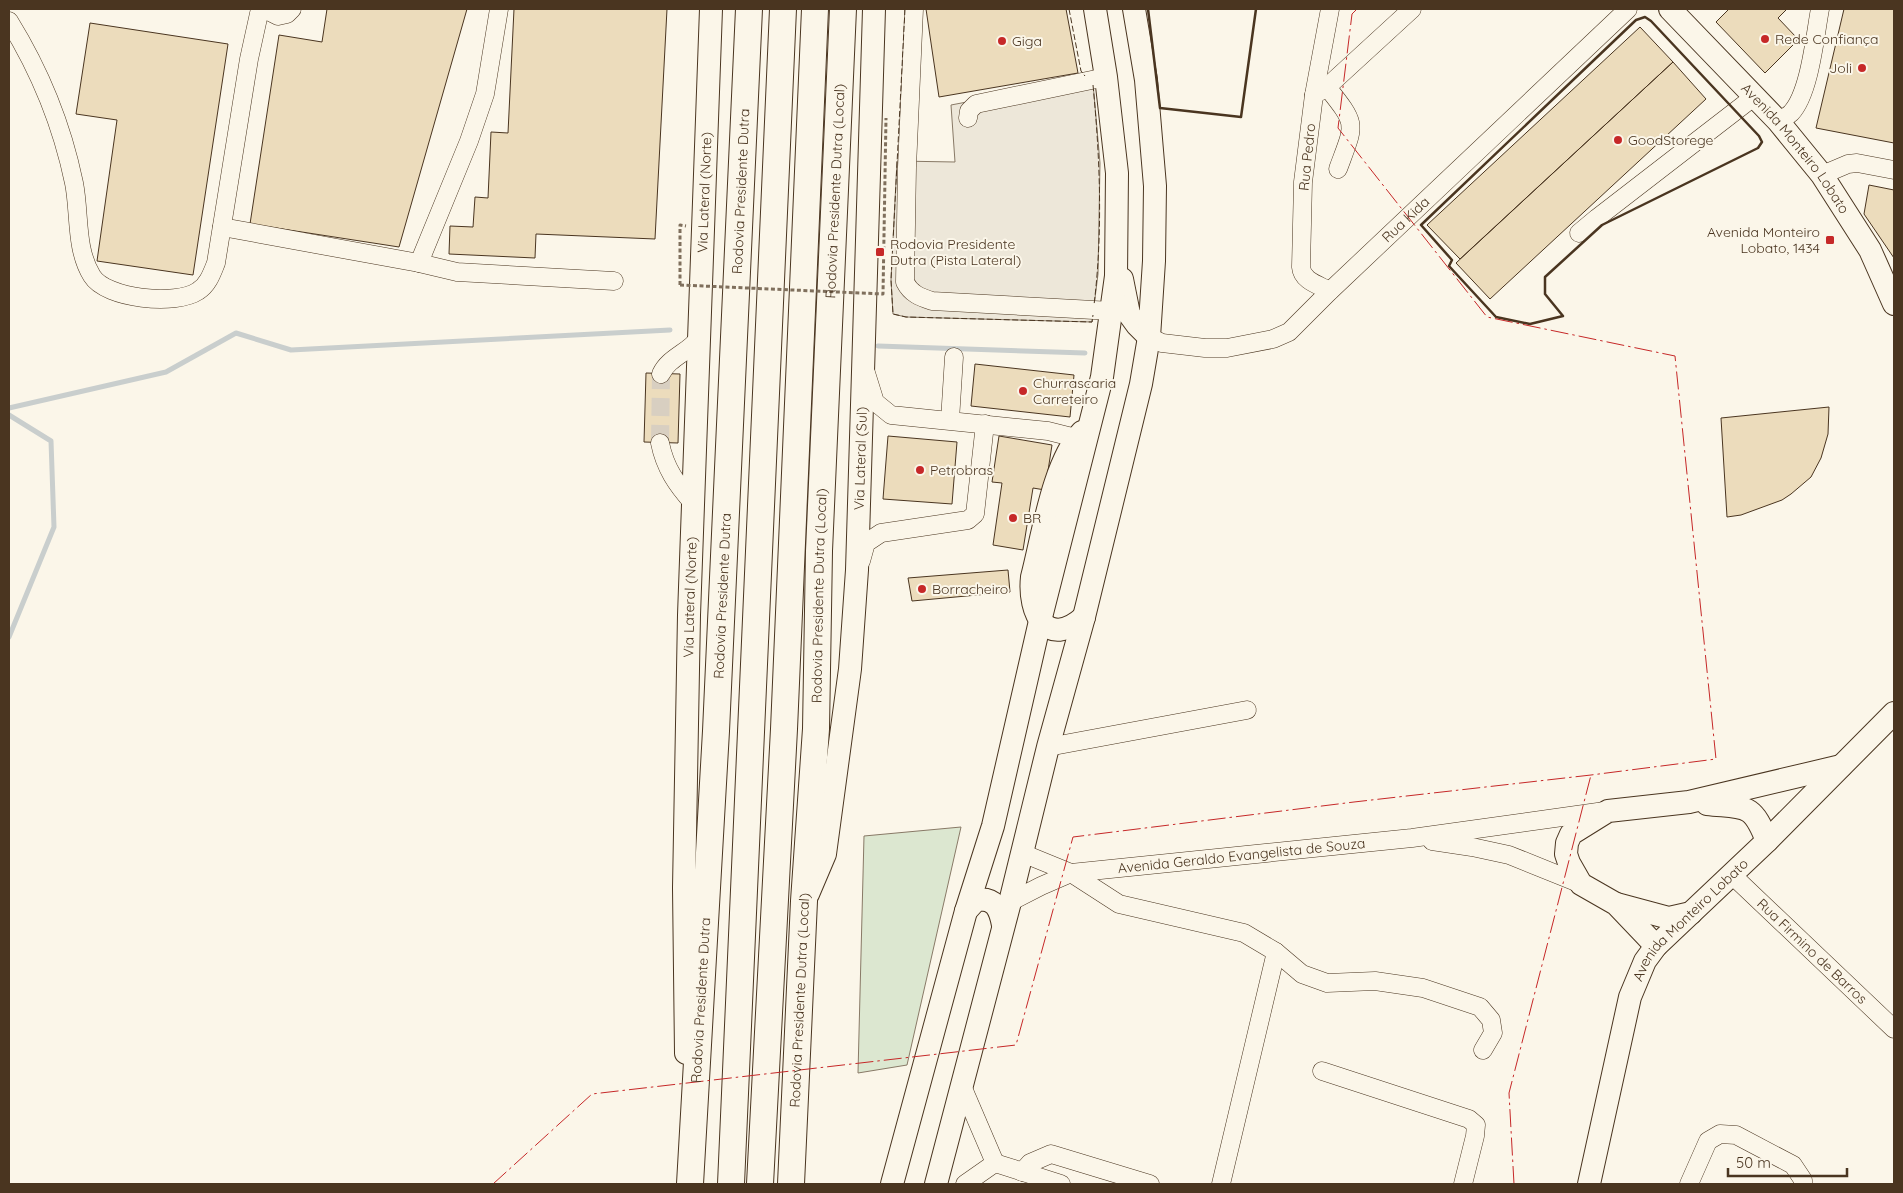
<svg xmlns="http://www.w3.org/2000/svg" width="1903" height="1193" font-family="Quicksand,sans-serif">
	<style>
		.green { fill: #dce7d0; stroke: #887966 }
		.parking { fill: #ede7d9; stroke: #887966 }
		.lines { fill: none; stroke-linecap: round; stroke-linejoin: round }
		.stream { stroke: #c9cecd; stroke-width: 5 }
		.building { fill: #ecdcbc; stroke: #4a3520 }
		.minor-tunnel { stroke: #d8cfc1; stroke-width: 18; stroke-dasharray: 18 9; stroke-linecap: butt }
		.minor-casing { stroke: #4a3520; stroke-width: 19 }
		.major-casing { stroke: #4a3520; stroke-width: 24 }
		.highway-casing { stroke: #4a3520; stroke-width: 28 }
		.path { stroke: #7f6f5c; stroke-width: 3; stroke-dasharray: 4 2.5; stroke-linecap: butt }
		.minor { stroke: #fbf6e9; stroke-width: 18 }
		.major { stroke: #fbf6e9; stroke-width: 22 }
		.highway { stroke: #fbf6e9; stroke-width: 26 }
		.path-bridge { stroke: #7f6f5c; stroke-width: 3; stroke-dasharray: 4 2.5; stroke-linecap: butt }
		.fence { stroke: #4a3520; stroke-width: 1; stroke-dasharray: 6 2.5; stroke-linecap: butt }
		.wall { stroke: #4a3520; stroke-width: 2.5 }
		.power { stroke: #c62828; stroke-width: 1; stroke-dasharray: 18 4 2.5 4; stroke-linecap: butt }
		.poi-dot { fill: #c62828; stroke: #fbf6e9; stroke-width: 2 }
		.labels { text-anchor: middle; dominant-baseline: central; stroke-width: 4; stroke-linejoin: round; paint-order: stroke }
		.poi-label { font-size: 14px; fill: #4a3520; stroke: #fbf6e9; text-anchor: start }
		.street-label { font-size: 14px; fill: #4a3520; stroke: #fbf6e9 }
	</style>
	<rect width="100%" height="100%" fill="#fbf6e9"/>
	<path class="green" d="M961,827L907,1065L858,1073L864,836Z"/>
	<path class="parking" d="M1087,79L1093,83L1100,163L1098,274L1092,322L906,317L893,314L891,280L897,161L955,162L951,105Z"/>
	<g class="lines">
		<path class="stream" d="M878,346L1085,353
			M9,408L166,372L236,333L291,350L670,330
			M9,415L51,441L54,527L9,637"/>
	</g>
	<path class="building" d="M327,9H467L399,247L250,224L279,35L322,42Z
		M514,9H667L655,239L536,234L535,258L449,254L450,226L473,227L475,197L488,198L491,132L508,133Z
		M926,9H1066L1078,73L939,97Z
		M1729,9H1787L1778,18L1796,37L1797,41L1765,73L1716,22Z
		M1844,9H1894V143L1816,128Z
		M90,23L228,44L193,275L97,261L117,120L76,114Z
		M1640,27L1673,62L1460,259L1427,225Z
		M1673,62L1706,99L1490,299L1456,263Z
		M1869,185L1894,190V258L1864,214Z
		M975,364L1074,375L1070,417L971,406Z
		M646,373L680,374L678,443L644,442Z
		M1829,407L1828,434L1821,458L1811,477L1791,494L1782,500L1741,515L1727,517L1721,418Z
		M888,436L957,442L952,504L883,499Z
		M999,436L1052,445L1045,490L1033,488L1023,550L993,545L1002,483L992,482Z
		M1008,570L1010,592L912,601L908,578Z"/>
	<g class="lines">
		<path class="minor-tunnel" d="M660,443L661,374"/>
		<defs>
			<g id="minor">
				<path d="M264,9L278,16L287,14L292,9"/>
				<path d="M914,9L907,167L905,282C911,294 920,297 932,301L1112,311"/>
				<path d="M1330,9L1314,95L1303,182L1301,267C1302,281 1319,285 1330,291"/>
				<path d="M9,21C40,71 62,125 74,183C80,213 75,249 92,276C106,299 176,306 198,291C208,285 212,273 216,263L249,59L260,9"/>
				<path d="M1327,87C1358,126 1355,123 1338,169"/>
				<path d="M1314,95L1327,87L1412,9"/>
				<path d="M968,118L969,111L976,104L1106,77"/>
				<path d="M1778,121C1783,118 1788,116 1791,113C1810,93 1815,35 1820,9"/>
				<path d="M1822,175L1848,164L1857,163L1894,170"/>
				<path d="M222,227L419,263L469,141L485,94L499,9"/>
				<path d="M1579,233L1597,218L1755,96"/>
				<path d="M419,263L457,272L614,281"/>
				<path id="s1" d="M1149,337L1162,343L1205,348H1227L1273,339L1289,332L1330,291L1628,9"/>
				<path d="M866,373L875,402L891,415L1048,431L1076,438"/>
				<path d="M661,374C669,357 688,353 699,338"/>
				<path d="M950,420L954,357"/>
				<path d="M660,443C665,468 677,485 693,503"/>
				<path d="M861,561L866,543L881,533L968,520L975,514L985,424"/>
				<path d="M1048,747L1247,710"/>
				<path d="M1432,841L1472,847L1509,855L1581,884"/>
				<path d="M1022,853L1071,873L1119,904L1244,933L1276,952L1302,974L1327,983L1375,981L1423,988L1480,1007L1491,1020L1493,1033L1483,1050"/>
				<path id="s2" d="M1731,874L1894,1029"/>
				<path id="s3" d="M1010,902L1041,886L1071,873L1412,838L1605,811"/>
				<path d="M1322,1071L1469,1119L1476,1125L1475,1136L1463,1184"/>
				<path d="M962,1086L995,1163"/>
				<path d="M1022,1172L1030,1163L1051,1154L1150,1184"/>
				<path d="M965,1184L995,1163L1061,1184"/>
				<path d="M1221,1184L1276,952"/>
				<path d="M1689,1184L1708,1141L1720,1134L1736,1135L1793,1165L1803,1180V1184"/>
			</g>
			<g id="major">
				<path id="s4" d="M1670,9L1778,121L1822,175L1870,250L1894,304"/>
				<path d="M1122,279L1129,314L1137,325L1149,337"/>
				<path d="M1082,432C1053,463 1043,535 1032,577C1028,613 1047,650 1084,617"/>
				<path d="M1707,804C1745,808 1752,802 1767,841"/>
				<path id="s5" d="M808,894L825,854L850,669L857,570L874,9"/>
				<path d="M1617,904L1669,918L1691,913"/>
				<path d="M966,911L976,900C995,897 1000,909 1003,925"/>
				<path d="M1656,946L1616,904L1581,884L1569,863L1566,854L1567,843L1571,834L1608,811L1689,802L1841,766"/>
				<path id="s6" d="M686,1053L684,888L689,615L711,9"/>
				<path d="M892,1184L966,911L993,826L1040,621L1102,377L1116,276L1117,173L1106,77L1095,9"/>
				<path d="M936,1184L1010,902L1048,747L1084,617L1141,384L1149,337L1154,261L1155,186L1146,80L1134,9"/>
				<path id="s7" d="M1589,1184L1630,997L1645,961L1656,946L1767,841L1894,713"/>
			</g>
			<g id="highway">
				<path id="s8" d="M690,1184L716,731L749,9"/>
				<path d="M731,1184L783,9"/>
				<path d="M760,1184L784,729L815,9"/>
				<path id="s9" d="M791,1184L804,901L816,729L819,551L843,9"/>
			</g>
		</defs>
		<use href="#minor" class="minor-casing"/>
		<use href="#major" class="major-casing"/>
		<use href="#highway" class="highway-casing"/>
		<path class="path" d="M680,285V225L686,226"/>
		<use href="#minor" class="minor"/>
		<use href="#major" class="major"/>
		<use href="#highway" class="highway"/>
		<path class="path-bridge" d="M680,285L883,294L886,118"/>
		<path class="fence" d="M905,9L891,280L893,314L906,317L1092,322L1093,315
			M1069,9L1081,71L1085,76
			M1093,85C1100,158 1103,231 1094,305"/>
		<path class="wall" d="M1148,9L1160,108L1241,117L1256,9
			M1645,17L1651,21L1759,136L1762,142L1758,148L1602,225L1545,277V294L1563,316L1530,324L1496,317L1449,266L1452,260L1421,225L1636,20Z"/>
		<path class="power" d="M493,1184L592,1094L1016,1045L1073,837L1354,802L1591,775L1716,759L1675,356L1487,317L1338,128L1352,14L1357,9
			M1514,1184L1509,1093L1591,775"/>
	</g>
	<g class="poi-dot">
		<circle cx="1765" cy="39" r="5"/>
		<circle cx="1002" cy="41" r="5"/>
		<circle cx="1862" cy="68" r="5"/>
		<circle cx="1618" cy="140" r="5"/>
		<rect x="1825" y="235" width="10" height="10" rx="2.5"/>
		<rect x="875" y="247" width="10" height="10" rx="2.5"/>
		<circle cx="1023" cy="391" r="5"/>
		<circle cx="920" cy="470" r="5"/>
		<circle cx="1013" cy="518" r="5"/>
		<circle cx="922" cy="589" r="5"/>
	</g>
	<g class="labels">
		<g class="poi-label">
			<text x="1775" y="39">Rede Confiança</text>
			<text x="1012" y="41">Giga</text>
			<text x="1852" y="68" text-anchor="end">Joli</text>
			<text x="1628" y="140">GoodStorege</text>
			<text x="1820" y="232" text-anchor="end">Avenida Monteiro<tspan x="1820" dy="16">Lobato, 1434</tspan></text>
			<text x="890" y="244">Rodovia Presidente<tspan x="890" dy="16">Dutra (Pista Lateral)</tspan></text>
			<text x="1033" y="383">Churrascaria<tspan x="1033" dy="16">Carreteiro</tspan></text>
			<text x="930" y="470">Petrobras</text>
			<text x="1023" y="518">BR</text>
			<text x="932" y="589">Borracheiro</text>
		</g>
		<g class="street-label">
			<text stroke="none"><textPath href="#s4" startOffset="188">Avenida Monteiro Lobato</textPath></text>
			<text transform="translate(1307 157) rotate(-84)">Rua Pedro</text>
			<text stroke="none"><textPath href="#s6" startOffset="861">Via Lateral (Norte)</textPath></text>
			<text stroke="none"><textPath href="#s8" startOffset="994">Rodovia Presidente Dutra</textPath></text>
			<text stroke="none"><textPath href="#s9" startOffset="994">Rodovia Presidente Dutra (Local)</textPath></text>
			<text stroke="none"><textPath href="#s1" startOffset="306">Rua Kida</textPath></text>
			<text stroke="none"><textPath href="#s5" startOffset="441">Via Lateral (Sul)</textPath></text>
			<text stroke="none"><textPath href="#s6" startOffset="456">Via Lateral (Norte)</textPath></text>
			<text stroke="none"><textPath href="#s8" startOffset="589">Rodovia Presidente Dutra</textPath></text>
			<text stroke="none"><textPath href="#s9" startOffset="589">Rodovia Presidente Dutra (Local)</textPath></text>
			<text stroke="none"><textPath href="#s3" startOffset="239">Avenida Geraldo Evangelista de Souza</textPath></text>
			<text stroke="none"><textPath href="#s7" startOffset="291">Avenida Monteiro Lobato</textPath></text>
			<text stroke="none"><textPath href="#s2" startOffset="112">Rua Firmino de Barros</textPath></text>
			<text stroke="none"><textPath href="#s8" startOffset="184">Rodovia Presidente Dutra</textPath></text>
			<text stroke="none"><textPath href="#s9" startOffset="184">Rodovia Presidente Dutra (Local)</textPath></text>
		</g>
	</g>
	<rect width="1903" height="1193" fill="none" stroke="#4a3520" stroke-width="20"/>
	<path d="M1728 1168v8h119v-8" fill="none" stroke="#4a3520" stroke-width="2.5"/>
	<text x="1736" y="1168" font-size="15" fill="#4a3520" stroke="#fbf6e9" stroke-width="4" paint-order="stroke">50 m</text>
</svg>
